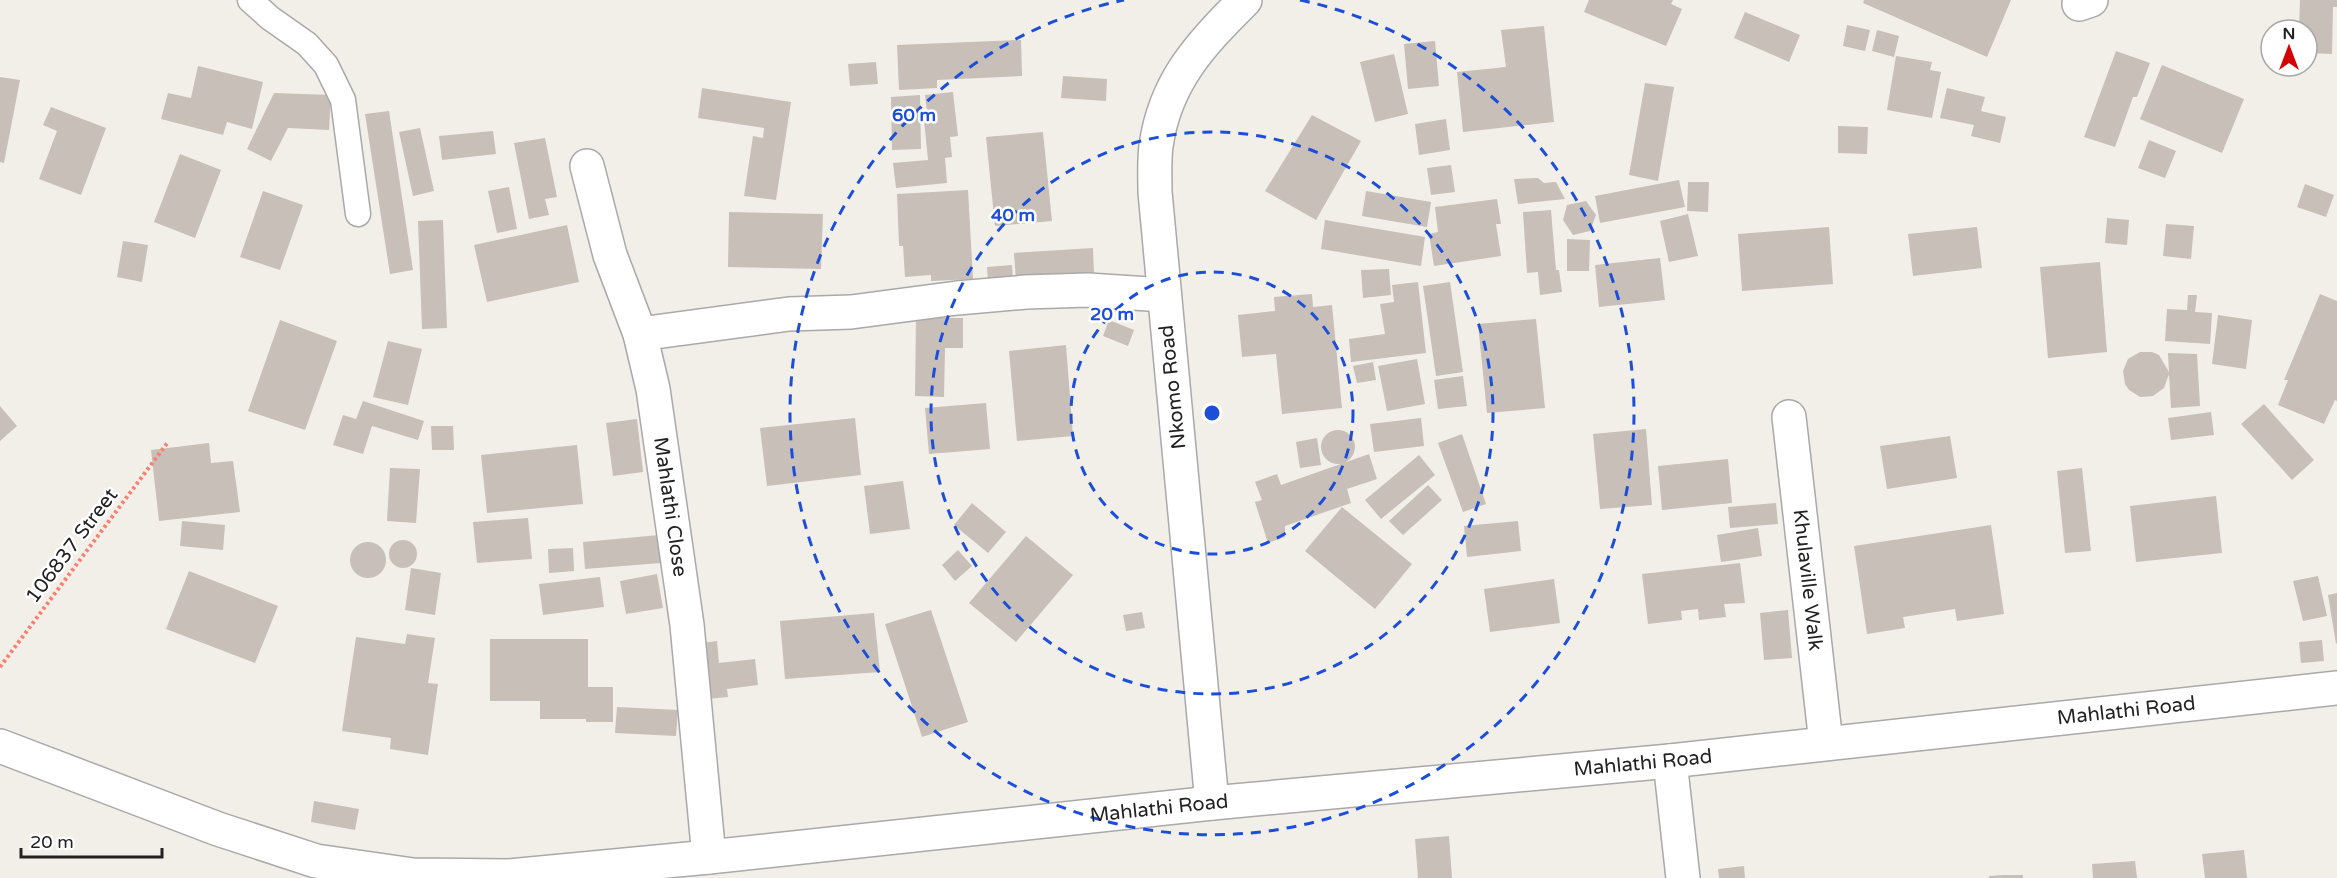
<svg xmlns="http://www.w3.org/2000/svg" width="2337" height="878" font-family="'Varela Round',sans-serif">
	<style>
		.building { fill: #c7bfb8 }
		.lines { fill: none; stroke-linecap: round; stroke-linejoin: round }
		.service-casing { stroke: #a9a9a9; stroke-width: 27 }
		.minor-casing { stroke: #a9a9a9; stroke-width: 36 }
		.tertiary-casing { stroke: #a9a9a9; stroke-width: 36 }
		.path { stroke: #fa8072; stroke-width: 4; stroke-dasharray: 3 3; stroke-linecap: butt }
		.service { stroke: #fff; stroke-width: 24 }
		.minor { stroke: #fff; stroke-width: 33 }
		.tertiary { stroke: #fff; stroke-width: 33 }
		.ring { fill: none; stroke: #1d4ed8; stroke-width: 3; stroke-dasharray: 10 8 }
		.labels { text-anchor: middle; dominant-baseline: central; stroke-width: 5; stroke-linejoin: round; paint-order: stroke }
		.street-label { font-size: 20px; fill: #222; stroke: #fff }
		.centre { fill: #1d4ed8; stroke: #fff; stroke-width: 3 }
		.ring-label { font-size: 18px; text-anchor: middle; font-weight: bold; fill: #1d4ed8; stroke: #fff; stroke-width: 5; stroke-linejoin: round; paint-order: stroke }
	</style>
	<rect width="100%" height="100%" fill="#f2efe9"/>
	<path class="building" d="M1589,0H1673L1671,4L1682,9L1666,46L1584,12Z
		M1864,0H2011L1987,57L1863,3Z
		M2300,0H2337V7H2333L2332,54L2307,53V30H2299Z
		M1745,12L1800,35L1789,62L1734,38Z
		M1847,25L1870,30L1865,51L1843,46Z
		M1544,26L1554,122L1463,132L1457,72L1506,67L1501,30Z
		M1877,30L1899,36L1894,57L1872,51Z
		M1021,40L1022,76L937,80V88L899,90L897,45Z
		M1435,41L1439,86L1408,89L1404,44Z
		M2116,51L2150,63L2137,97H2133L2115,147L2084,137Z
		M1394,54L1408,114L1375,122L1360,62Z
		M1896,56L1932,62L1930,70L1941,72L1932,118L1887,110Z
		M876,62L878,84L850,86L848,64Z
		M2162,65L2244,99L2222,153L2140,119Z
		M198,66L263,82L252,129L227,122L223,135L161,119L168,93L191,98Z
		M1063,76L1107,79L1106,101L1061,98Z
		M0,77L20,80L4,163L0,162Z
		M1645,83L1674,87L1658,181L1629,175Z
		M702,88L791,102L776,200L744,196L753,136L763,138L764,128L698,118Z
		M1947,88L1985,97L1981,111L2006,117L2000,143L1971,136L1974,125L1940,118Z
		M953,92L958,136L950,137L952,157L945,158L947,183L896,188L893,163L928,160L924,120H928L925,95Z
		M274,93L331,95L329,130L288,128L271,161L247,149Z
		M920,95L921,149L892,150L891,97Z
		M51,107L106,128L81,195L39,179L57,131L43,125Z
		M389,111L413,270L390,274L365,114Z
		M1312,115L1361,141L1316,220L1265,191Z
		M1446,119L1450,150L1419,155L1415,124Z
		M1838,126L1868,127L1867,154L1838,153Z
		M420,128L434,191L413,196L399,132Z
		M493,131L496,154L442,160L439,136Z
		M1043,132L1052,221L995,226L986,137Z
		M545,138L557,197L545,199L549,215L529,219L514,143Z
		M2149,140L2176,151L2165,178L2138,168Z
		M180,154L221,170L195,238L154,222Z
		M1451,165L1455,192L1431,195L1427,168Z
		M1538,178L1544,183L1556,182L1565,199L1518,204L1514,179Z
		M1679,180L1685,207L1600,223L1595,196Z
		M1688,182H1709L1708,212L1687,211Z
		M2305,184L2334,195L2326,217L2297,207Z
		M509,187L517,229L497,233L488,191Z
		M968,190L973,279L931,281V275L905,277L903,246H899L897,194Z
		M263,191L303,205L280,270L240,257Z
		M1366,191L1431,202L1427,227L1362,216Z
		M1497,199L1501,224H1496L1501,256L1434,266L1429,234L1438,232L1435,207Z
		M1586,201L1596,215L1590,231L1573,235L1563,220L1567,205Z
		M1551,210L1556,270H1559L1562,292L1540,295L1538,272L1527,273L1523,212Z
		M729,212L823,214L821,269L728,267Z
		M1688,214L1698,256L1669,262L1660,221Z
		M2107,218L2129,220L2127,245L2105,243Z
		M443,220L447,328L422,329L418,221Z
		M1325,220L1425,237L1421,266L1321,249Z
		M2166,224L2194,226L2191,259L2163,256Z
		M567,225L579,282L487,302L474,245Z
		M1829,227L1833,284L1742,291L1738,234Z
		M1977,227L1982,268L1913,276L1908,234Z
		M1567,239L1590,240L1589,271H1567Z
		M123,241L148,245L142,282L117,277Z
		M1093,248L1094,275L1016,281L1014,253Z
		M1660,258L1665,300L1599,307L1595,265Z
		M2100,262L2107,352L2048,358L2040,267Z
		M1012,265L1013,279L988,281L987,267Z
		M1389,269L1391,295L1363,298L1361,270Z
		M1418,282L1426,353L1351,362L1349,339L1385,334L1380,304L1394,302L1392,285Z
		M1450,282L1463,372L1436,376L1423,286Z
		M1312,294L1313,307L1332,305L1342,408L1282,414L1276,354L1242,357L1238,315L1275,311L1274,297Z
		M2320,294L2337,301V401L2335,400L2324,424L2278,405L2288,380H2284Z
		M2188,295H2197L2195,312L2212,313L2210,344L2165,341L2167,309L2187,310Z
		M2218,315L2252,320L2246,369L2212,364Z
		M916,318H963V348H945L944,397L915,396Z
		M1536,319L1545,408L1487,413L1478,324Z
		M280,320L337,341L305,430L248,411Z
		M1109,320L1134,330L1128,346L1103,336Z
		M388,341L422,349L408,405L373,397Z
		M1066,345L1073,436L1017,441L1009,351Z
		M2140,352H2152L2159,355L2169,372L2168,353L2197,354L2200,406L2171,408L2169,374L2164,388L2153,396L2140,397L2129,390L2125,384L2123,371L2128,359Z
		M1417,359L1425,404L1387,411L1378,366Z
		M1373,362L1376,380L1357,383L1353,366Z
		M1463,376L1467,406L1438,409L1434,380Z
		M363,401L424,421L418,440L372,426L363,454L333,445L343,415L356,419Z
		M986,403L990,449L929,454L925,408Z
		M2264,404L2314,460L2292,480L2241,424Z
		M0,406L17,426L0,441Z
		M2211,412L2214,435L2171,440L2168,418Z
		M855,418L861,475L767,486L760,428Z
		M1421,418L1424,446L1374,452L1370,424Z
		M637,419L643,472L613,476L606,423Z
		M431,426H453L454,450H432Z
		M1646,429L1652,505L1600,509L1593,434Z
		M1321 447a17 17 0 1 1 34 0a17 17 0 1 1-34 0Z
		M1462,434L1486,504L1463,512L1438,443Z
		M1950,436L1957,478L1887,489L1880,446Z
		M1317,438L1321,465L1300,468L1296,442Z
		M209,443L211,463L233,461L240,512L159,521L151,450Z
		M577,445L583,504L487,513L481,455Z
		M1369,454L1377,479L1347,489L1351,503L1285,526V537L1268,543L1255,502L1262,500L1255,482L1277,474L1281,485Z
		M1419,455L1435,475L1381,519L1365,500Z
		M1728,459L1732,503L1662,510L1658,466Z
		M390,468L420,469L416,523L387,521Z
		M2082,468L2091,551L2065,553L2057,471Z
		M903,481L910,529L870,534L864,486Z
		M1428,485L1442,500L1403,535L1389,521Z
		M2216,496L2222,553L2136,562L2130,506Z
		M972,503L1006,532L988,553L954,525Z
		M1776,503L1778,524L1730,528L1728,507Z
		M1342,507L1412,564L1375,609L1305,551Z
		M528,518L532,559L477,563L473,522Z
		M182,521L225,525L223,550L180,546Z
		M1518,521L1521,551L1467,557L1464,526Z
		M1991,525L2004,614L1957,621L1955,609L1903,617L1905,628L1867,634L1854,546Z
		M1758,528L1762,556L1721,562L1717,535Z
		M659,535L661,563L585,569L583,542Z
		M1026,536L1073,575L1016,642L969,603Z
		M389 554a14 14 0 1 1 28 0a14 14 0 1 1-28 0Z
		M350 560a18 18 0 1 1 36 0a18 18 0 1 1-36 0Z
		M573,548L574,571L549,573L548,549Z
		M958,550L972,566L955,581L942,565Z
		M1740,563L1745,603L1724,604L1726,617L1699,620L1698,609L1681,611L1682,620L1648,624L1642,574Z
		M411,568L441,573L435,615L405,610Z
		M189,571L278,606L255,663L166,629Z
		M657,574L663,608L626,614L620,581Z
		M2318,576L2327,616L2303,621L2293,581Z
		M600,577L604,607L543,615L539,584Z
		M1554,579L1560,623L1490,632L1484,589Z
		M2337,593V643L2336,644L2328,595Z
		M931,610L968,722L922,737L885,624Z
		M1788,610L1792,658L1764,660L1760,613Z
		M1142,612L1145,628L1126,631L1123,615Z
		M874,613L880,672L785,679L780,621Z
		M407,634L435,638L428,683L438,684L428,755L390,749L391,738L342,731L356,637L405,644Z
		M490,639H588V687H613V722H586V719H540V701H490Z
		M2322,640L2324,661L2301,663L2299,642Z
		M717,641L719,663L755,659L758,685L727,689L728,697L708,699L702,643Z
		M617,707L678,710L676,736L615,733Z
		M314,801L359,809L355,830L311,822Z
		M1449,836L1452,878H1418L1415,839Z
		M2244,850L2247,878H2205L2202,854Z
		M2135,861L2137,878H2093L2092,864Z
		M1744,866L1745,878H1719L1718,869Z
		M2003,875H2023V878H1989V876Z"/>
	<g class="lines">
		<defs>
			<path id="service" d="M250,0L270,18L307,44L326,65L343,100L358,214"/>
			<g id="minor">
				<path d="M2079,4L2091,0"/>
				<path id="s1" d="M587,166L610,255L640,334L653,389L687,625L709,857"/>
				<path d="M640,334L789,314L851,312L957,298L1026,292L1088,290L1164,295"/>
				<path id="s2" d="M1789,417L1826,743"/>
				<path d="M1670,761L1683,878"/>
				<path d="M1212,803L1155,192C1155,177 1154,161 1156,146C1165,81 1201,44 1245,0"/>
			</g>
			<g id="tertiary">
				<path id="s3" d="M0,746L218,829L316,861L413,875L508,876L709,857L1212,803L1670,761L2337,688"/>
			</g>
		</defs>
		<use href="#service" class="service-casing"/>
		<use href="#minor" class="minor-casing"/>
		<use href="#tertiary" class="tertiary-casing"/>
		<path class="path" d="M0,667L168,442"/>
		<use href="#service" class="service"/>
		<use href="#minor" class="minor"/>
		<use href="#tertiary" class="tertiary"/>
	</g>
	<g class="ring">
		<circle cx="1212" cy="413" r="141"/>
		<circle cx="1212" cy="413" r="281"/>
		<path d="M1300 0A422 422 0 1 1 1124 0"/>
	</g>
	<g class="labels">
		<g class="street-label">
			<text transform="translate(1173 387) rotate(-96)">Nkomo Road</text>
			<text stroke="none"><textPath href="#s1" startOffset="352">Mahlathi Close</textPath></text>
			<text transform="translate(72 546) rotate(-53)">106837 Street</text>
			<text stroke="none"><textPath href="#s2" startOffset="164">Khulaville Walk</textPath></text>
			<text stroke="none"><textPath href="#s3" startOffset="2156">Mahlathi Road</textPath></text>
			<text stroke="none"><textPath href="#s3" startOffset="1670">Mahlathi Road</textPath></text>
			<text stroke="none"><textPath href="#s3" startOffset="1184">Mahlathi Road</textPath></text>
		</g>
	</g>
	<circle cx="1212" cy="413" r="9" class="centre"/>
	<g class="ring-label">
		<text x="914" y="121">60 m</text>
		<text x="1013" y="221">40 m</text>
		<text x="1112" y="320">20 m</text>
	</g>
	<g transform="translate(2289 48)"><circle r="28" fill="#ffffff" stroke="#a7a7a7" stroke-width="1.5"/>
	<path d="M0-4.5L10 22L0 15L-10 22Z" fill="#d40000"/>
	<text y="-9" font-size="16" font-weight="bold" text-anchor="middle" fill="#222222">N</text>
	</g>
	<path d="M21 848v9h141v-9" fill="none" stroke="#222222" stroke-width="3"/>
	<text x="30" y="848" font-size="18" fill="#222222" stroke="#ffffff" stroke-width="4.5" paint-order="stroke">20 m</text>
</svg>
